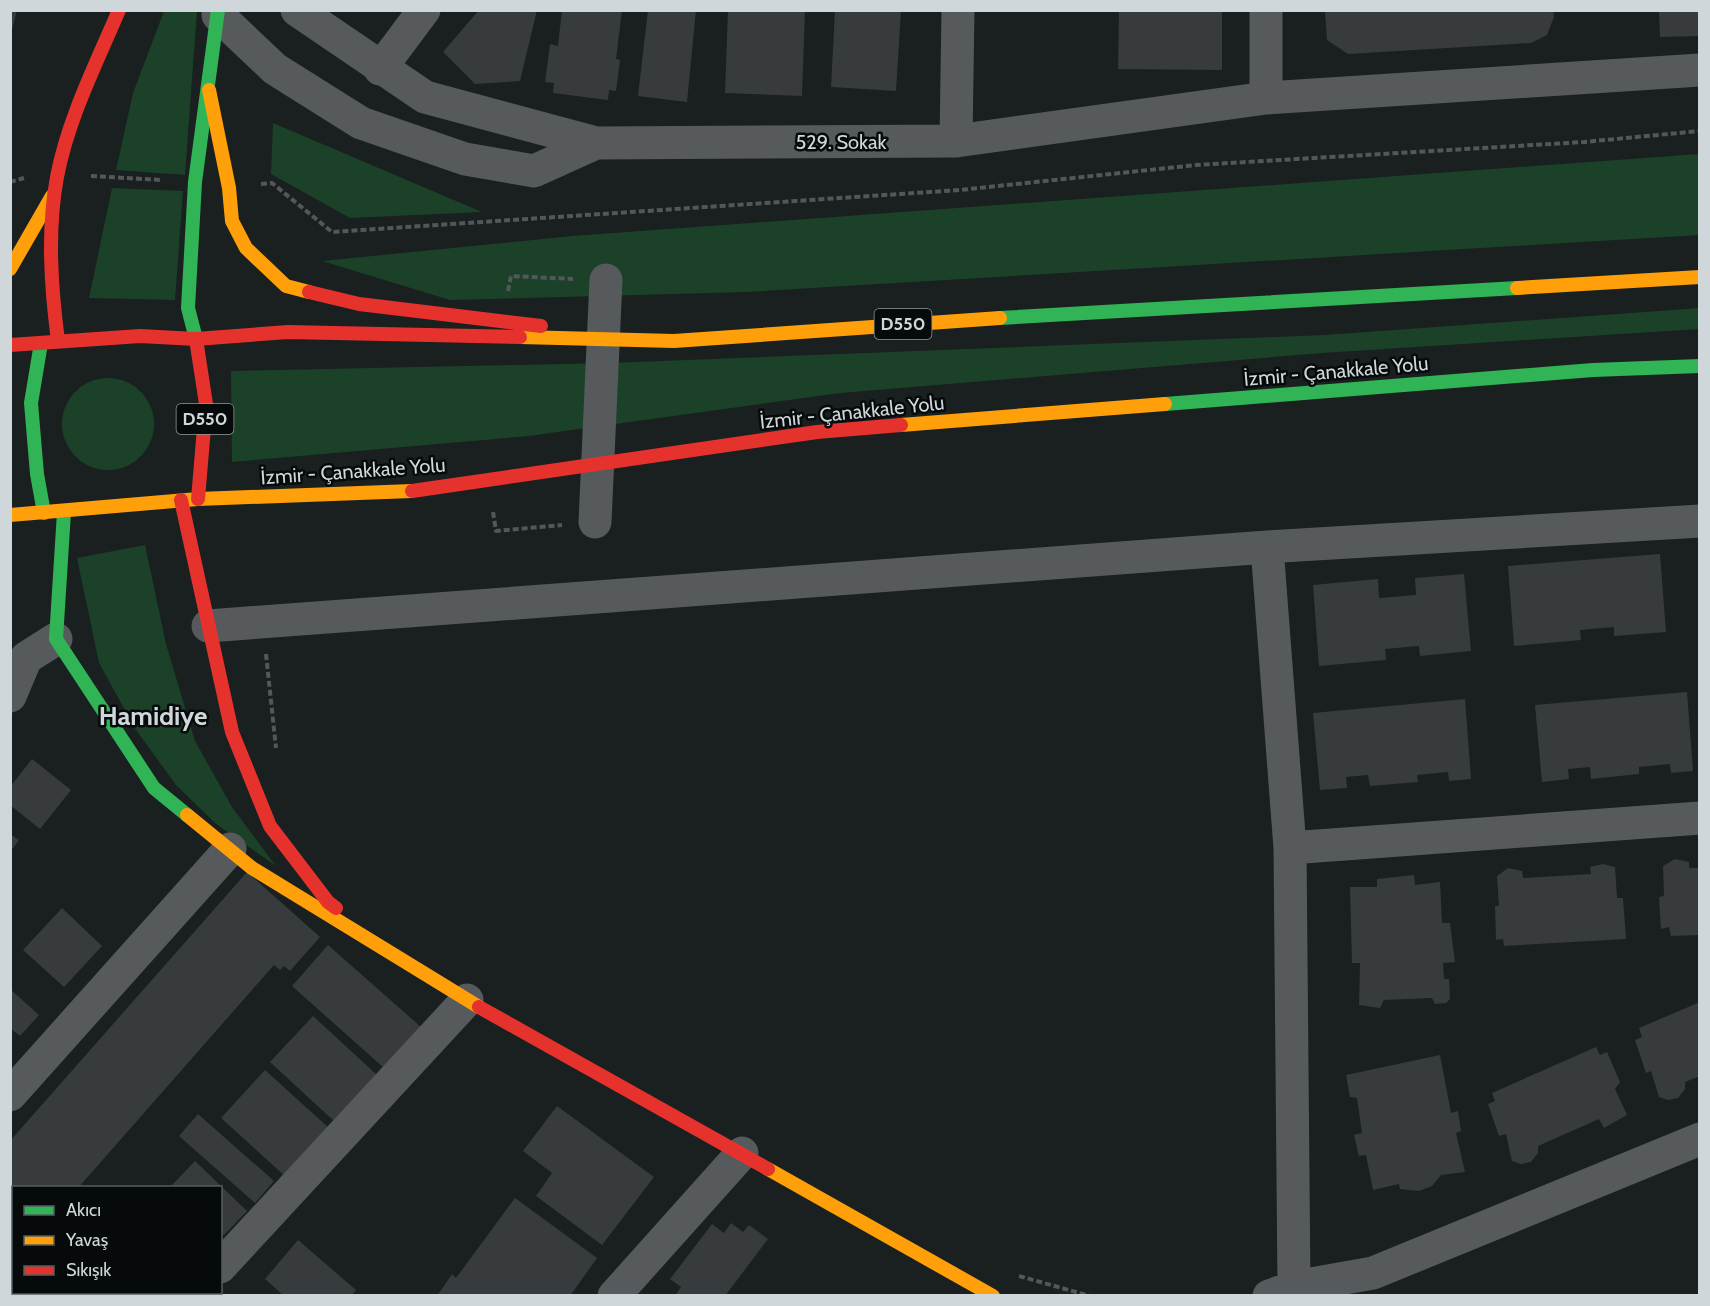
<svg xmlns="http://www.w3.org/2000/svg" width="1710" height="1306" font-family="Cabin,sans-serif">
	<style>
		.green { fill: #1b4129 }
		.building { fill: #373b3d }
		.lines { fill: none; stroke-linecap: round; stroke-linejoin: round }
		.path { stroke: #545759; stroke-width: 4; stroke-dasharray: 6 3; stroke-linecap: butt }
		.street { stroke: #565a5c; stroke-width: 33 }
		.fast { stroke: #30b455; stroke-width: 14 }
		.slow { stroke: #ff9f0a; stroke-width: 14 }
		.jam { stroke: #e5322d; stroke-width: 14 }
		.labels { text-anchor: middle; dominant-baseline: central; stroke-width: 5; stroke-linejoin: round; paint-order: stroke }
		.shield { fill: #060a0b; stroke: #939a9c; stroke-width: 1.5 }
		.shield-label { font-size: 18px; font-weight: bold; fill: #d0d7da }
		.street-label { font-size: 20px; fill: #d0d7da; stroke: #060a0b }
		.district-label { font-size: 26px; font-weight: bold; fill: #d0d7da; stroke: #060a0b }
	</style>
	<rect width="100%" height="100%" fill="#1a1f20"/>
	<path class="green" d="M164,11H197L185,175L116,170L133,93Z
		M273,123L482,212L350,218L271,174Z
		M1699,154V235L746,292L450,300L322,261L572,236Z
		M112,188L183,191L175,300L89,298Z
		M1700,308L1699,329L1322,353L840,393L529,436L232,462L231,371L610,363L1325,335Z
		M62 424a46 46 0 1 1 92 0a46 46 0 1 1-92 0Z
		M145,545L166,644L195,741L232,807L276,866L215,823L176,785L136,730L99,663L77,558Z"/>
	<path class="building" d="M10,10H17L12,30H10Z
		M479,10H537L520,81L475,84L443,52Z
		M562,10H622L616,59L620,60L616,91L609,90L608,100L553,93L554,83L545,82L550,44L558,46Z
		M648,10H696L687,102L638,96Z
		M728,10H805L802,96L725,93Z
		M835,10H901L896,91L831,87Z
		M1119,10L1222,11V70L1118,69Z
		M1325,10H1553L1554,17L1547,35L1531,43L1348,54L1327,40Z
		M1659,10H1700V36L1660,37Z
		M1660,554L1666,632L1614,636V627L1580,630L1581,640L1514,646L1508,566Z
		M1464,574L1471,651L1420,656L1419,646L1385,649L1386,660L1319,666L1313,585L1378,579L1379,598L1416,595L1415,578Z
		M1687,692L1693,771L1671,773L1670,764L1639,767V774L1591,779L1590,767L1568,769L1569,779L1542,782L1535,705Z
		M1465,699L1471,779L1449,781L1448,772L1417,775L1418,782L1370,786L1368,775L1346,777L1347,788L1320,790L1313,713Z
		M32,759L71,790L40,829L10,805V787Z
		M10,834L19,840L10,852Z
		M1675,859L1689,862V868H1700V935L1671,936L1669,927L1661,929L1659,897L1664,896L1663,866Z
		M1603,864L1615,867L1617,898H1623L1626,939L1504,946L1503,939L1496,940L1495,906H1499L1497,876L1508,868L1522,871L1523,878L1591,874L1590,867Z
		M247,872L320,937L290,971L284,966L280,970L274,965L78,1188H14V1240L10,1237V1141Z
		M1414,875L1415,885L1440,882L1442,923H1450L1455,962L1443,963L1444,979H1449L1450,999L1446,1003L1435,1004L1432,998L1384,1000L1380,1008L1359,1005L1360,963H1352L1350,887H1377V879Z
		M62,908L102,946L64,987L23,950Z
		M328,945L421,1027L384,1068L292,986Z
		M10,989L39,1015L20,1036L10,1028Z
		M1700,1002V1076L1685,1082V1089L1678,1098L1668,1100L1659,1097L1651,1071L1646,1073L1635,1040L1642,1037L1639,1028Z
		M313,1016L377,1075L335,1122L270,1062Z
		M1596,1047L1600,1055L1607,1052L1620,1082L1615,1089L1627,1115L1604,1128L1599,1119L1538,1146V1153L1531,1162L1521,1164L1512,1161L1506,1134L1499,1136L1488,1104L1495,1101L1492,1093Z
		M1440,1055L1451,1113L1458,1111L1461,1131L1456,1133L1465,1172L1441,1175L1432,1186L1419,1191L1400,1189L1399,1184L1373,1190L1366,1155L1359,1156L1354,1135L1362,1133L1357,1098L1350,1097L1346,1075Z
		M265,1070L330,1129L286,1177L221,1118Z
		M557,1106L654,1177L602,1245L536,1196L552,1173L523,1151Z
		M198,1114L274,1181L255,1203L179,1136Z
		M195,1161L247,1211L224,1235L220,1231V1188H175L172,1185Z
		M515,1198L597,1258L570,1296H437L452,1274L456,1278Z
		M731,1223L743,1232L749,1225L768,1239L725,1296H675L681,1287L670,1279L712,1224L724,1233Z
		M298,1240L356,1290L351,1296H284L265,1279Z
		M32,1292H91L89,1296H36Z
		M112,1292H153L157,1296H115Z"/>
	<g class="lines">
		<path class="path" d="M91,176L161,180
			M10,182L24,178
			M261,184L272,183L332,232L960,190L1196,165L1584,142L1700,131
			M508,291L511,276L573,279
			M493,512L496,531L562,525
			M266,654L276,748
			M1019,1276L1090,1296
			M1150,1296H1190"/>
		<path class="street" d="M297,10L425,97L596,143L956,141L958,10
			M218,15L275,69L361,123L465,159L534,171L596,143
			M380,69L424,10
			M1266,98V10
			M956,141L1266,98L1700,70
			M595,522L606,280
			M1267,547L1290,848
			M208,626L1267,547L1700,521
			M10,696L26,658L56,639
			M10,1095L230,849
			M220,1267L467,1000
			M1294,1287L1290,848L1700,818
			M194,1296L197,1292
			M614,1296L742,1153
			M1269,1296L1294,1287L1373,1273L1700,1139"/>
		<path class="fast" d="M1000,318L1517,288
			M196,339L188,308L195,182L218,10
			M41,343L31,403L37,474L44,513
			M1165,404L1593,370L1700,366
			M64,512L56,639L154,788L187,815"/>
		<path class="slow" d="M209,90L229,188L232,221L246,248L286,286L309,292
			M10,269L52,196
			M1517,288L1700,277
			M520,337L674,341L1000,318
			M901,425L1165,404
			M10,515L198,499L412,491
			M187,815L252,868L479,1007
			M768,1169L993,1296"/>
		<path class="jam" d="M309,292L359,304L541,326
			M196,339L206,404L198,499
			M58,341C51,287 47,231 57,177C68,119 96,64 119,10
			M10,345L140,336L196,339L288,332L520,337
			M412,491L817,432L901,425
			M181,500L232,732L270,826L328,902L336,908
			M479,1007L768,1169"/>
	</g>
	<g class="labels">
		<g class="shield">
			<rect x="874.5" y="309" width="57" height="30" rx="4.5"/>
			<rect x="176.5" y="404" width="57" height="30" rx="4.5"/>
		</g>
		<g class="shield-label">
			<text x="903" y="324">D550</text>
			<text x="205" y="419">D550</text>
		</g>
		<g class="street-label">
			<text x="841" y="142">529. Sokak</text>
			<text transform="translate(1336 371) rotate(-5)">İzmir - Çanakkale Yolu</text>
			<text transform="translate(852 412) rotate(-6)">İzmir - Çanakkale Yolu</text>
			<text transform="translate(353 471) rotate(-4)">İzmir - Çanakkale Yolu</text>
		</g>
		<g class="district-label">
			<text x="153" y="716">Hamidiye</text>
		</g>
	</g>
	<rect width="1710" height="1306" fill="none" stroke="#d0d7da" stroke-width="24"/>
	<rect x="12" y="1186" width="210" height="108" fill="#060a0b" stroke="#575c5e" stroke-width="1.5"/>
	<rect x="24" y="1206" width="30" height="9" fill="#30b455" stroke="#575c5e" stroke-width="1.5"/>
	<text x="66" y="1216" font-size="18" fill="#d0d7da">Akıcı</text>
	<rect x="24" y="1236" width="30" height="9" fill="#ff9f0a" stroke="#575c5e" stroke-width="1.5"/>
	<text x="66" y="1246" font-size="18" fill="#d0d7da">Yavaş</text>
	<rect x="24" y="1266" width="30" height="9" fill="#e5322d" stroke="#575c5e" stroke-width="1.5"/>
	<text x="66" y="1276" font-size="18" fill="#d0d7da">Sıkışık</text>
</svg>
